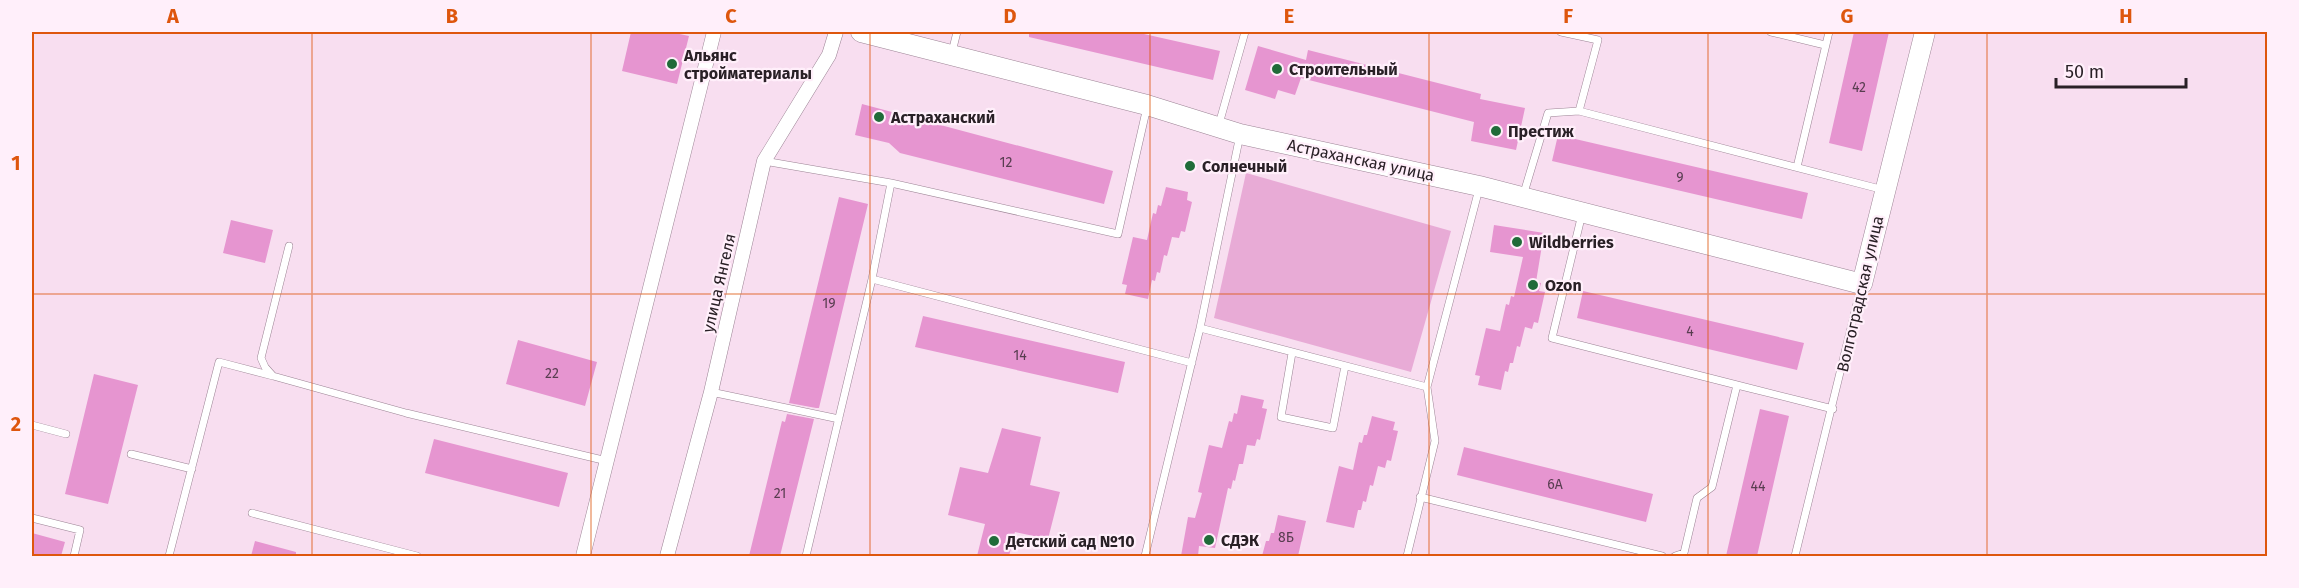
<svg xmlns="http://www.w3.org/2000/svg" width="2299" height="588" font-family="'Fira Sans',sans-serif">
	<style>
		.green { fill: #e8abd6 }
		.building { fill: #e695d0 }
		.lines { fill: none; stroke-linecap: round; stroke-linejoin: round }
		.lane-casing { stroke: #9c8495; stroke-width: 8 }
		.street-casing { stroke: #9c8495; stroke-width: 15 }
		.secondary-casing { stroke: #9c8495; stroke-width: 21 }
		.lane { stroke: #fff; stroke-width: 7 }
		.street { stroke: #fff; stroke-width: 14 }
		.secondary { stroke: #fff; stroke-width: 20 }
		.grid { fill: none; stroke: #de560d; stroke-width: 1.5; stroke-opacity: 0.55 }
		.poi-dot { fill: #206b39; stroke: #ffeffa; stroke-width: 2 }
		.labels { text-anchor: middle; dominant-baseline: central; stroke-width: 4.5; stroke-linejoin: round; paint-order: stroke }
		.number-label { font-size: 14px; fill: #583d50 }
		.poi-label { font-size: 16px; font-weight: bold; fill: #292026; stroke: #ffeffa; text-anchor: start }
		.street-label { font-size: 16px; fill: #292026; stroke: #ffeffa }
		.neatline { fill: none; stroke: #de560d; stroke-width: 2 }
		.grid-label { font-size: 20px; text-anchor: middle; font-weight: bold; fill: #de560d }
	</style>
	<rect width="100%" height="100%" fill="#f8def0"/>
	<path class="green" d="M1246,173L1451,231L1411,372L1214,318Z"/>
	<path class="building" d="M631,32H670L689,36L677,84L622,71Z
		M1029,32H1135L1220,51L1213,80L1029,37Z
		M1854,32H1889L1862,151L1829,143Z
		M1258,46L1306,60L1308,50L1481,94L1480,99L1525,108L1516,150L1471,141L1474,122L1301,78L1295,95L1278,90L1275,99L1245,90Z
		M862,104L1113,171L1104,204L900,153L889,143L855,135Z
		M1558,135L1808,193L1802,219L1552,161Z
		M1166,187L1188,192L1187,200L1192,202L1185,232L1181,231L1179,238L1172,237L1167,256L1164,255L1160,273L1157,272L1155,281L1152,280L1148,299L1125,294L1127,285L1122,284L1133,237L1147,240L1153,213L1156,214L1158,205L1161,206Z
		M839,197L868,204L819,408H816L789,403Z
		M231,220L273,230L265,263L223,253Z
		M1494,225L1544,233L1536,282L1541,283L1539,291L1545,292L1538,323L1534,322L1532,329L1525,327L1520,347L1517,346L1513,363H1510L1508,372L1505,371L1501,390L1478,385L1480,376L1475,375L1486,328L1500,331L1506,304L1509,305L1511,296L1514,297L1523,257L1490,252Z
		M1583,291L1804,343L1797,370L1577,318Z
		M923,316L1125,362L1118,393L915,347Z
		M518,340L597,362L585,406L506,384Z
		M94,374L138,385L108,504L65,494Z
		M1241,395L1264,400L1262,408L1267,409L1260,440L1257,439L1255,446L1247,445L1243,464H1239L1235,481L1233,480L1231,489L1228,488L1215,548L1199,546L1198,556H1181L1188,517L1195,518L1202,493L1198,492L1209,445L1222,448L1229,421L1232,422L1234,413L1237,414Z
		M1760,409L1789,416L1757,556H1726Z
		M787,414L814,419L780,556H749L782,421L785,422Z
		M1372,416L1395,422L1393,430L1398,431L1391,461L1387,460L1385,468L1378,466L1373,486L1370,485L1366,502L1363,501L1361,510H1358L1354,528L1326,522L1339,466L1353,470L1359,442L1362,443L1364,435H1367Z
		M1002,428L1041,437L1030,485L1060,492L1048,539L1015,532L1009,556H977L985,524L948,515L960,467L988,473Z
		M434,439L568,473L559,507L425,473Z
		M1464,447L1653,494L1646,522L1457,475Z
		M1278,515L1306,521L1298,556H1262L1266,541H1269L1271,533H1274Z
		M32,533L65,542L61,556H32Z
		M255,541L296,552V556H251Z"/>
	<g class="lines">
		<defs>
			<path id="lane" d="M1771,32L1825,45
				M952,52L957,32
				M1579,111L1884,190
				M1219,124L1245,32
				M764,161L891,183L1118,234L1147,107
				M1797,167L1829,32
				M1523,196L1548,113L1579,111L1598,40L1561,32
				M1582,214L1552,338L1737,385
				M289,246L261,358L265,367L273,376L406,413L607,461
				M872,279L1192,363
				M1200,328L1427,387
				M1292,353L1281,417L1333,428L1345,366
				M711,392L839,419
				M32,425L66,434
				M131,454L192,469
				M1420,497L1662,556
				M252,513L417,556
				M32,518L80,530L74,556
				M169,556L219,362L273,376
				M806,556L872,279L891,183
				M1145,556L1200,328L1240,135
				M1407,556L1435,441L1427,387L1479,189
				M1675,556L1684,553L1697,498L1712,487L1737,385L1833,409
				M1795,556L1861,287"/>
			<path id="street" d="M583,556L714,32
				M667,556L711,392L764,161L829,55L836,32"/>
			<path id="secondary" d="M861,32L1147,105L1240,134L1479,186L1862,284L1925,32"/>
		</defs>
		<use href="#lane" class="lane-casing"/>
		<use href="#street" class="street-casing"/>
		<use href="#secondary" class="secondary-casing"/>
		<use href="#lane" class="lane"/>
		<use href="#street" class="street"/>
		<use href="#secondary" class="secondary"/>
	</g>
	<path class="grid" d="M312,32V556M591,32V556M870,32V556M1150,32V556M1429,32V556M1708,32V556M1987,32V556M32,294H2268"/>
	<g class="poi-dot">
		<circle cx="672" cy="64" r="6"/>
		<circle cx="1277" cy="69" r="6"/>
		<circle cx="879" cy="117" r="6"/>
		<circle cx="1496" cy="131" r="6"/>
		<circle cx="1190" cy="166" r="6"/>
		<circle cx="1517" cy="242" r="6"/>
		<circle cx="1533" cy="285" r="6"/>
		<circle cx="1209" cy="540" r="6"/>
		<circle cx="994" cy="541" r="6"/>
	</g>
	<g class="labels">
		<g class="number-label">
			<text x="1859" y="87">42</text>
			<text x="1006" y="162">12</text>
			<text x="1680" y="177">9</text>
			<text x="829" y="303">19</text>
			<text x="1690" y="331">4</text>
			<text x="1020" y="355">14</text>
			<text x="552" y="373">22</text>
			<text x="1555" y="484">6А</text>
			<text x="1758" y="486">44</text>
			<text x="780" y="493">21</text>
			<text x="1286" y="537">8Б</text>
		</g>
		<g class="poi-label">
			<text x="684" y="55">Альянс<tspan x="684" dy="18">стройматериалы</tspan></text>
			<text x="1289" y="69">Строительный</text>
			<text x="891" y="117">Астраханский</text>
			<text x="1508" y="131">Престиж</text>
			<text x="1202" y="166">Солнечный</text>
			<text x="1529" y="242">Wildberries</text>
			<text x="1545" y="285">Ozon</text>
			<text x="1221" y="540">СДЭК</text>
			<text x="1006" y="541">Детский сад №10</text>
		</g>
		<g class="street-label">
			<text transform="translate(1361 160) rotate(12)">Астраханская улица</text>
			<text transform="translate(719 283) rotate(-77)">улица Янгеля</text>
			<text transform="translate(1860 294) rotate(-77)">Волгоградская улица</text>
		</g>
	</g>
	<rect width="2299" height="588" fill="none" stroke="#ffeffa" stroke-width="66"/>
	<path d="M2056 78v9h130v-9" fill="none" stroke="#292026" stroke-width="3"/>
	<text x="2065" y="78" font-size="18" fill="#292026" stroke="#ffeffa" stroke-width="4.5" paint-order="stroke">50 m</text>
	<rect x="33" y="33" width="2233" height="522" class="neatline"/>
	<g class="grid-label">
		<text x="173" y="23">A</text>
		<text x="452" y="23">B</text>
		<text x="731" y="23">C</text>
		<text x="1010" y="23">D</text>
		<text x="1289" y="23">E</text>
		<text x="1568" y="23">F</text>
		<text x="1847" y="23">G</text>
		<text x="2126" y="23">H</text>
		<text x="16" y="170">1</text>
		<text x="16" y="431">2</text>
	</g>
</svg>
